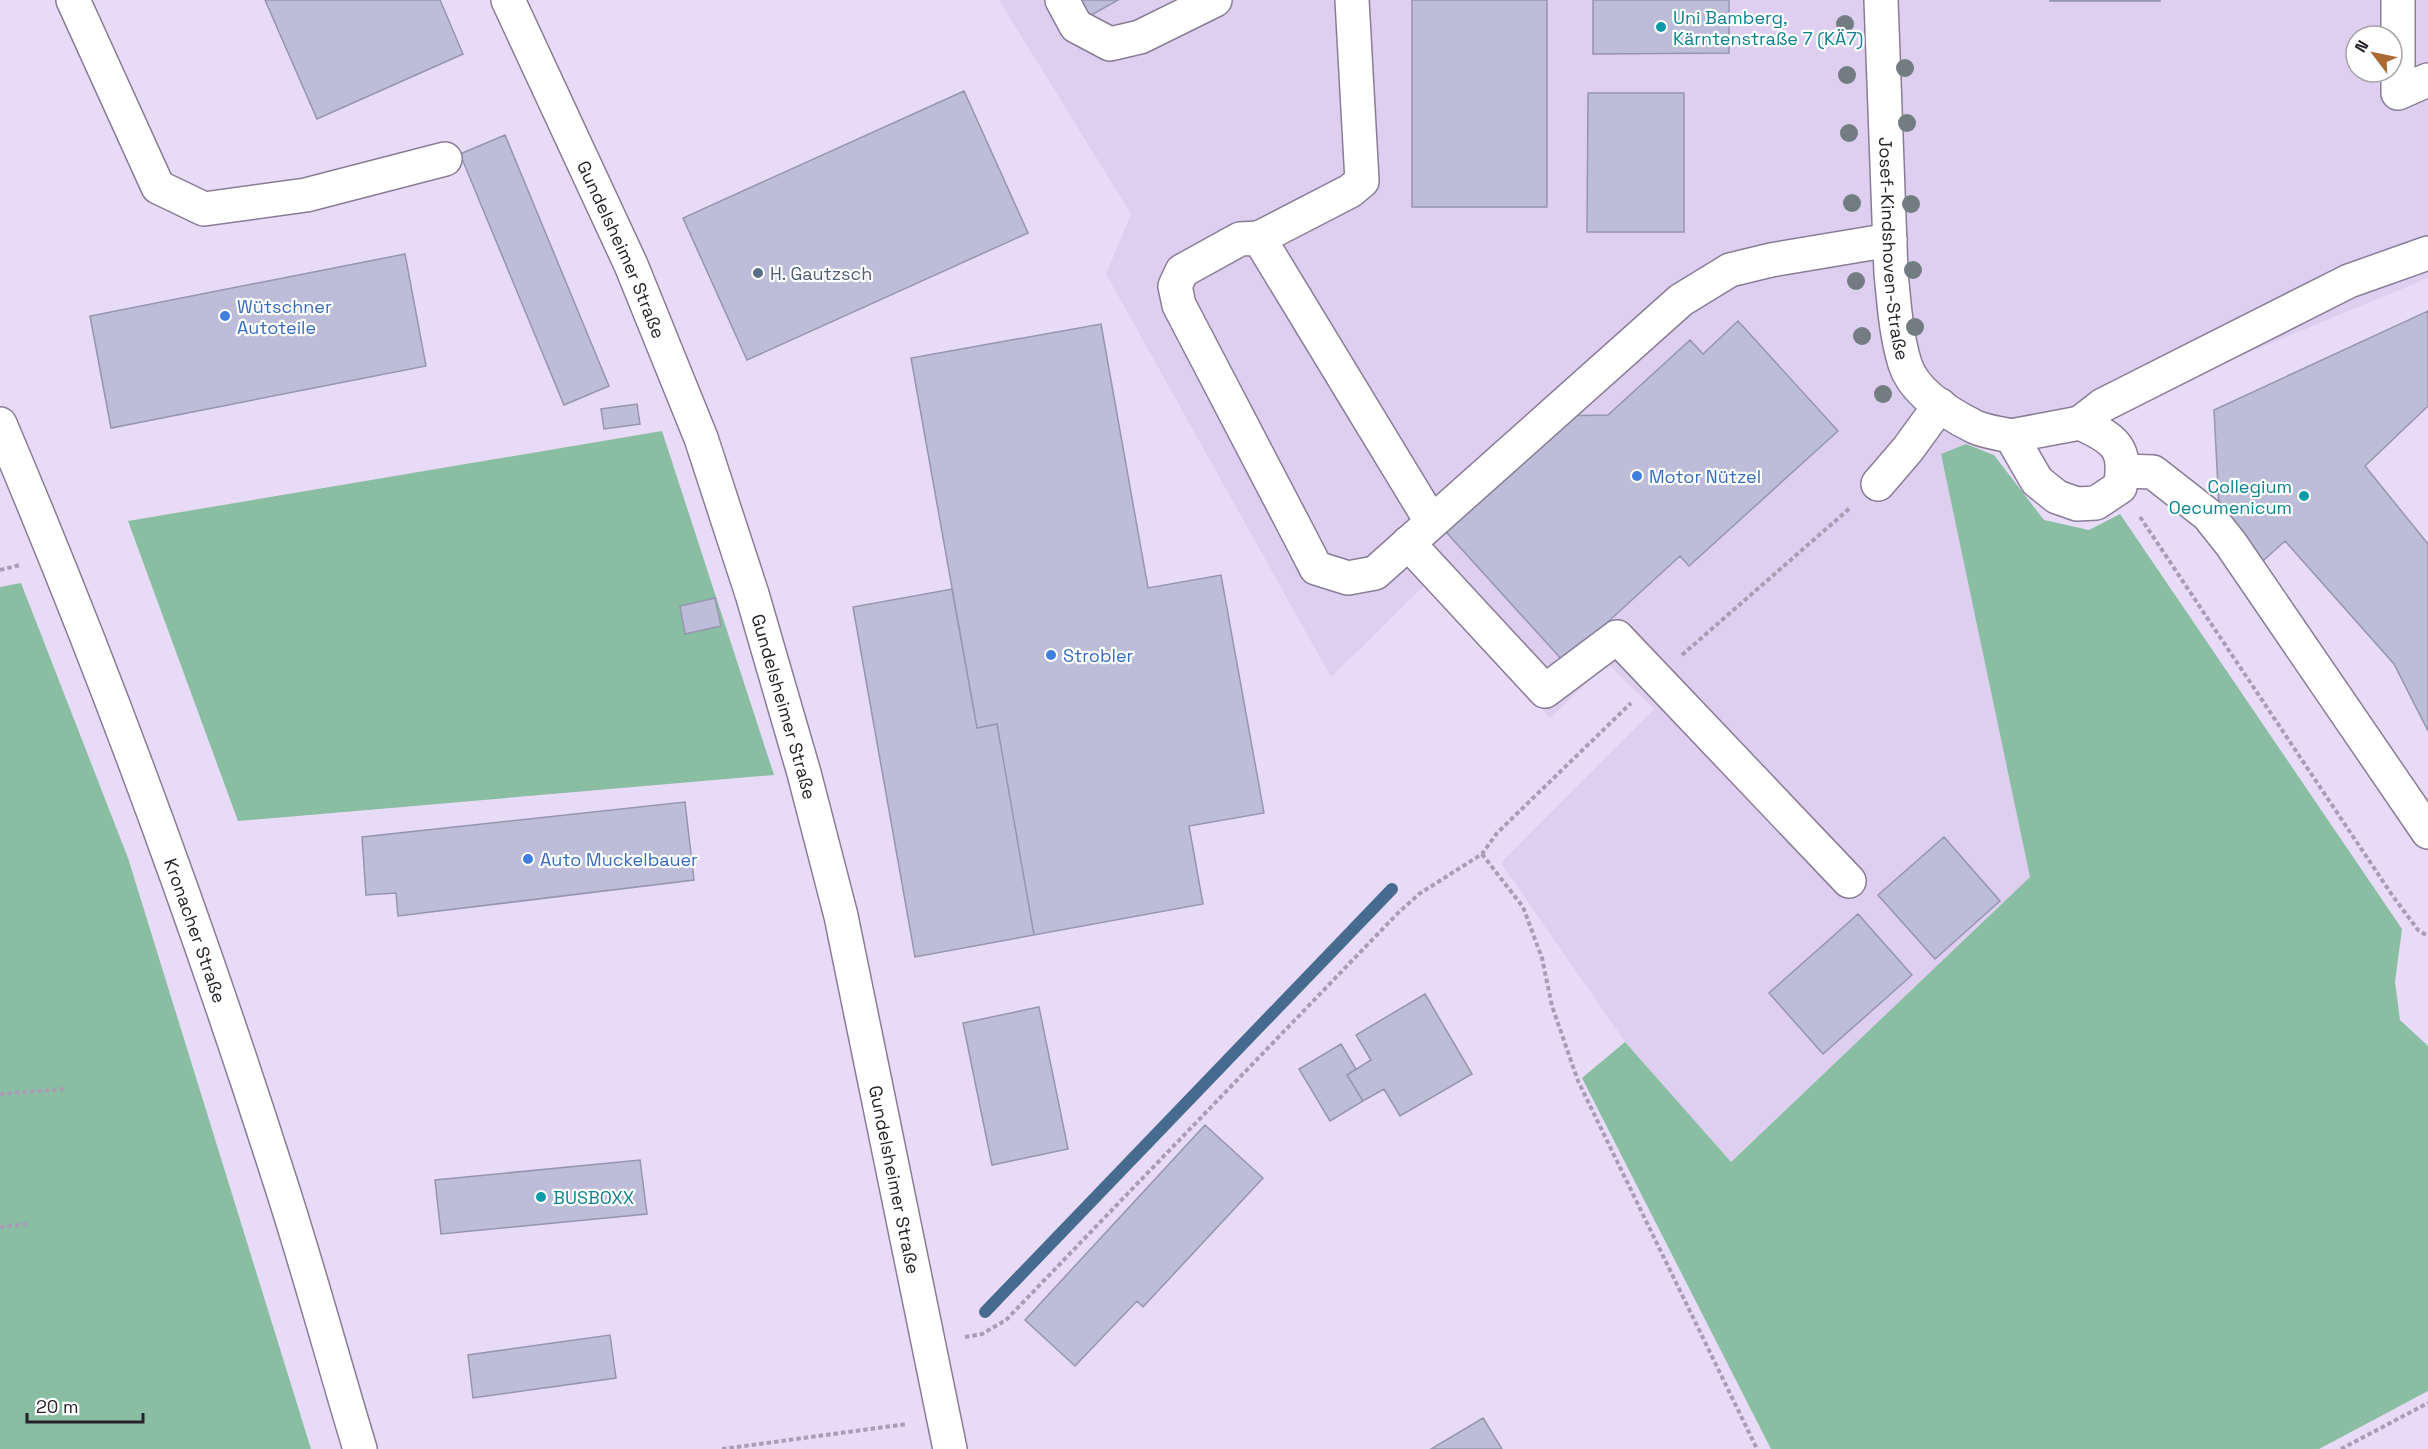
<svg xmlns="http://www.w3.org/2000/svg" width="2428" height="1449" font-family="'Space Grotesk',sans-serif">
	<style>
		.built { fill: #decef0; fill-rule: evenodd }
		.green { fill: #8abea2 }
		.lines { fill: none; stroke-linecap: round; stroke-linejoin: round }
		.stream { stroke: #476b8e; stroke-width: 12 }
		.building { fill: #bdbdd9; stroke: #9595b0; stroke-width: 1.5 }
		.minor-casing { stroke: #897d96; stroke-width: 36 }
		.path { stroke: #a89eb4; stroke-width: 4; stroke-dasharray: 4.5 3; stroke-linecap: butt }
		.minor { stroke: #fff; stroke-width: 33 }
		.tree { fill: #717d81 }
		.culture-dot { fill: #0f9aa8; stroke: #fff; stroke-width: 2 }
		.service-dot { fill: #5c6f8a; stroke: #fff; stroke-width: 2 }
		.shop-dot { fill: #3f7fe0; stroke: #fff; stroke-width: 2 }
		.labels { text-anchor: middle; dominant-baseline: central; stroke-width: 4.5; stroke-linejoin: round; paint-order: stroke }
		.culture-label { font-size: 18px; fill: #0d838f; stroke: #fff; text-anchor: start }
		.street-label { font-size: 18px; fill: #26212b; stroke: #fff }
		.service-label { font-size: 18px; fill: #4e5e75; stroke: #fff; text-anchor: start }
		.shop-label { font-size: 18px; fill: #366cbe; stroke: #fff; text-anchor: start }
	</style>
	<rect width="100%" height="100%" fill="#e8dbf7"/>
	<path class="built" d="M999,0H2428V278L2118,407L1966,444L1941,454L2030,877L1730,1162L1625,1042L1501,863L1654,709L1607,663L1550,718L1427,583L1331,677L1106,274L1131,214ZM2356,36H2392V72H2356Z"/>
	<path class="green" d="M662,431L774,775L238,821L128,521Z
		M1966,444L1994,455L2044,520L2089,530L2120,514L2402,929L2395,982L2400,1020L2428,1046V1391L2319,1449H1771L1582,1078L1625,1042L1731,1162L2030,877L1941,454Z
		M21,583L128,858L311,1449H0V587Z"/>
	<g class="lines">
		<path class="stream" d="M985,1312L1392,889"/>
	</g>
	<path class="building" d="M265,0H440L463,54L317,119Z
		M1079,0H1118L1088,17Z
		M1412,0H1547V207H1412Z
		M1593,0H1729V53L1593,54Z
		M2160,0V1H2050V0Z
		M964,91L1028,233L747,360L683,218Z
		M1588,93H1684V232H1587Z
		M505,135L609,386L564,405L460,154Z
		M405,254L426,366L111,428L90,316Z
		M2428,311V406L2365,466L2428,544V731L2394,664L2285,541L2253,570L2220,526L2214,410Z
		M1738,321L1838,431L1689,566L1680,556L1564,662L1437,522L1553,416L1608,415L1690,340L1703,354Z
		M1101,324L1148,588L1221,575L1264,813L1189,826L1203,904L1034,935L997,724L977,728L911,358Z
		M637,404L640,424L604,429L601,409Z
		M952,589L977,728L997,724L1034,935L915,957L853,607Z
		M715,598L721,626L685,634L680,606Z
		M685,802L694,880L398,916L396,893L366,895L362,837Z
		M1944,837L2000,901L1935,959L1878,895Z
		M1858,914L1912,975L1823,1054L1769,993Z
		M1425,994L1472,1074L1400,1116L1384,1089L1363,1101L1347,1075L1371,1060L1356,1035Z
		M1039,1007L1068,1149L992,1165L963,1023Z
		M1341,1044L1356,1069L1347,1075L1363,1101L1330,1121L1299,1069Z
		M1205,1125L1263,1178L1143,1307L1137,1301L1075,1366L1025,1320Z
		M640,1160L647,1214L441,1234L435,1180Z
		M610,1335L616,1378L473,1398L468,1355Z
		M1483,1418L1502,1449H1431Z"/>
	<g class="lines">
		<defs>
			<g id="minor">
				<path d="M73,0L158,187L204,209L306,195L445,159"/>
				<path id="s1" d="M508,0L631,265L701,438L752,594L804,773L841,916L950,1449"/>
				<path d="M1062,0L1076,26L1110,44L1140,37L1215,0"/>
				<path id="s2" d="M1881,0L1891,273C1894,303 1896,335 1905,364C1914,393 1949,414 1975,427C1986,432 1999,433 2011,436"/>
				<path d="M2398,0V93L2428,80"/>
				<path d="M1259,238L1350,191L1362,181L1352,0"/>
				<path d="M2080,423L2103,405L2349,281L2428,253"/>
				<path d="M2080,423C2115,439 2128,448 2120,487L2096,503L2077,504L2057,497L2037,481L2011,436Z"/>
				<path id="s3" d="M0,424C104,669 196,919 277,1172C307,1263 332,1357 360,1449"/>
				<path d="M2123,471L2153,472L2208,515L2231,544L2428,832"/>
				<path d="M1878,484L1908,449L1940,405"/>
				<path d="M1431,521L1259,238L1240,239L1182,271L1175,286L1179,305L1299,535L1316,568L1348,578L1375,573L1681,300L1730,270L1771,260L1890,240"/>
				<path d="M1408,543L1545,691L1617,637L1849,881"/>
			</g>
		</defs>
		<use href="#minor" class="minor-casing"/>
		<path class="path" d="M2140,517L2392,895L2418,930L2428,936
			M0,570L20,565
			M1682,655L1850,508
			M1482,854L1523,907L1542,958L1552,1006L1578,1081L1757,1449
			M0,1094L64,1089
			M0,1227L29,1224
			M965,1337L982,1334L1006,1320L1397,914L1419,894L1482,854L1497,833L1631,703
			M722,1449L907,1424
			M2341,1449L2428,1403"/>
		<use href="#minor" class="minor"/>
	</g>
	<g class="tree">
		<circle cx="1845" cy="24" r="9"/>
		<circle cx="1905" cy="68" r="9"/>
		<circle cx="1847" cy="75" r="9"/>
		<circle cx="1907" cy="123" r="9"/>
		<circle cx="1849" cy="133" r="9"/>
		<circle cx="1852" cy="203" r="9"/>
		<circle cx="1911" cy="204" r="9"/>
		<circle cx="1913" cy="270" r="9"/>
		<circle cx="1856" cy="281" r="9"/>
		<circle cx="1915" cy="327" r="9"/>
		<circle cx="1862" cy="336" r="9"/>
		<circle cx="1883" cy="394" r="9"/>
	</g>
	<g class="culture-dot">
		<circle cx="1661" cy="27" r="6"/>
		<circle cx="2304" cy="496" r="6"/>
		<circle cx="541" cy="1197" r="6"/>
	</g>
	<circle class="service-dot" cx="758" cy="273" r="6"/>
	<g class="shop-dot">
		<circle cx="225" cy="316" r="6"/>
		<circle cx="1637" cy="476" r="6"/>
		<circle cx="1051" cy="655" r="6"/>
		<circle cx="528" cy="859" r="6"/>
	</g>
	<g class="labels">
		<g class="culture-label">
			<text x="1673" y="17">Uni Bamberg,<tspan x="1673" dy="21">Kärntenstraße 7 (KÄ7)</tspan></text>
			<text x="2292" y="486" text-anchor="end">Collegium<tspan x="2292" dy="21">Oecumenicum</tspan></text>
			<text x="553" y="1197">BUSBOXX</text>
		</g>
		<g class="street-label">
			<text stroke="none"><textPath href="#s2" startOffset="249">Josef-Kindshoven-Straße</textPath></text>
			<text stroke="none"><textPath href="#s1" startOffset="274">Gundelsheimer Straße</textPath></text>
			<text stroke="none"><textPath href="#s1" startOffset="760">Gundelsheimer Straße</textPath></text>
			<text stroke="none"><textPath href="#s3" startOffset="543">Kronacher Straße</textPath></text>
			<text stroke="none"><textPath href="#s1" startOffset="1246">Gundelsheimer Straße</textPath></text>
		</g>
		<g class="service-label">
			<text x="770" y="273">H. Gautzsch</text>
		</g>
		<g class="shop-label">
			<text x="237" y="306">Wütschner<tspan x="237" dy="21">Autoteile</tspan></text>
			<text x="1649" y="476">Motor Nützel</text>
			<text x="1063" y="655">Strobler</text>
			<text x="540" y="859">Auto Muckelbauer</text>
		</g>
	</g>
	<g transform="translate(2374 54) rotate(302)"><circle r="28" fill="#ffffff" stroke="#a8a6aa" stroke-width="1.5"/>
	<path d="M0-4.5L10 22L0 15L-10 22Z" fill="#ab6a34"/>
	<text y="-9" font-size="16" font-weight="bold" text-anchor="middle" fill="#26212b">N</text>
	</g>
	<path d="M27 1413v9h116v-9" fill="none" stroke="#26212b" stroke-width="3"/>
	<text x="36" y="1413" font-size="18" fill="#26212b" stroke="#ffffff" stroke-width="4.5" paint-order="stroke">20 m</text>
</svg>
